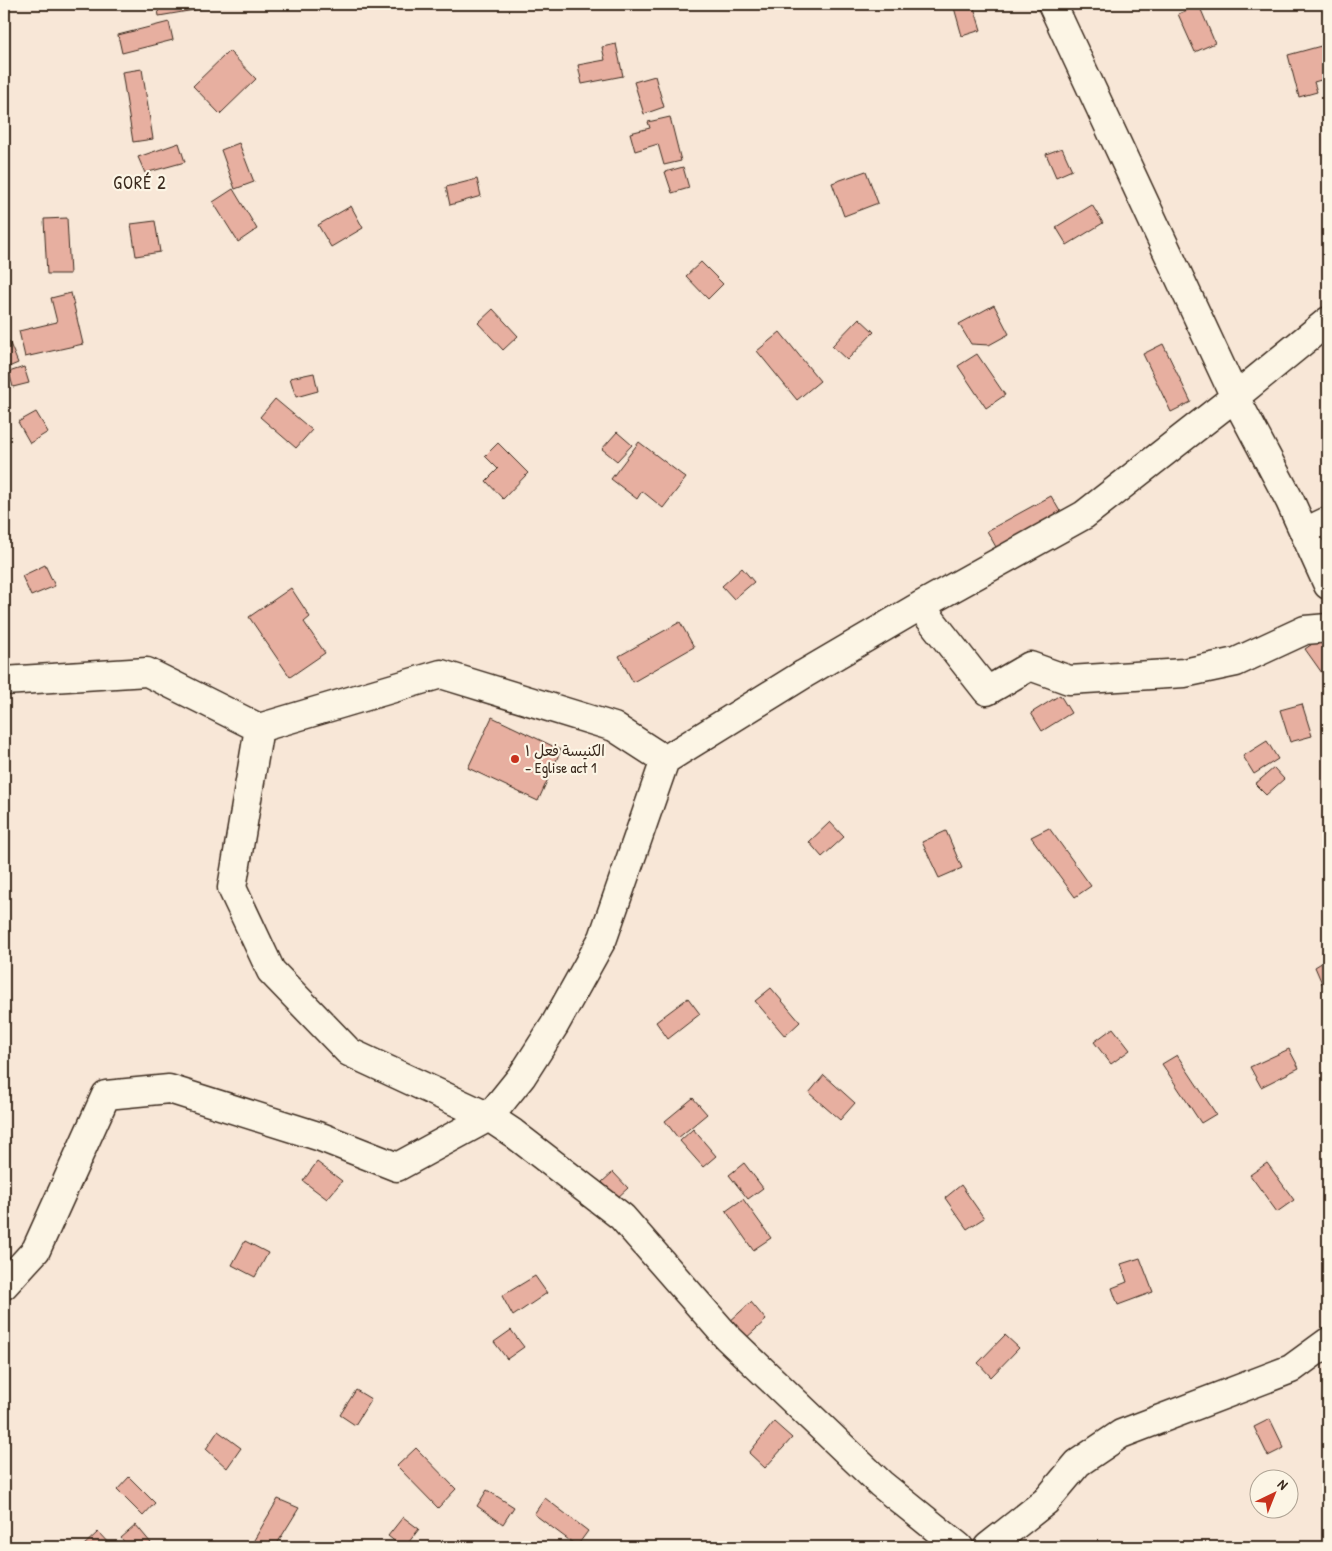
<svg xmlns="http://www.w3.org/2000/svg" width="1332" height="1551" font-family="'Patrick Hand','Playpen Sans Arabic',sans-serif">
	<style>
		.building { fill: #e7afa0; stroke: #3b2a1e }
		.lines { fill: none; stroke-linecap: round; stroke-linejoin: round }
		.minor-casing { stroke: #3b2a1e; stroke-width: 31 }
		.minor { stroke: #fcf5e5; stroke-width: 28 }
		.poi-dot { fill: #c8321e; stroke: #fcf5e5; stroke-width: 2 }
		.labels { text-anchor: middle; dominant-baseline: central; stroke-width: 4.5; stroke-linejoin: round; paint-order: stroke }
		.poi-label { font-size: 15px; fill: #3b2a1e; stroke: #fcf5e5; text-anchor: start }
		.quarter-label { font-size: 18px; letter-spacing: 1px; fill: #3b2a1e; stroke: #fcf5e5 }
	</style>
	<rect width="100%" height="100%" fill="#f8e7d7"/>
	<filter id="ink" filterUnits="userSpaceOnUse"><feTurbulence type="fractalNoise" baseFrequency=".02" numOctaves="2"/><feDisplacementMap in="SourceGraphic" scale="10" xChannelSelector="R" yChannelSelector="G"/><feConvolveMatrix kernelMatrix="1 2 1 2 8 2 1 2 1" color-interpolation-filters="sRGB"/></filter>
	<g filter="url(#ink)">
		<path class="building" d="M157,4H199L200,9L159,16Z
			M953,4H973L981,30L962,36Z
			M1199,5L1215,43L1195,52L1178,14Z
			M169,22L173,40L122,53L118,35Z
			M616,44L623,76L582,84L578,65L605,60L602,47Z
			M1321,46L1328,78L1314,82L1317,92L1299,97L1288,55Z
			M229,51L256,79L220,114L193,86Z
			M142,69L153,139L133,142L122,72Z
			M655,76L664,107L644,114L634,82Z
			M670,117L681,161L664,165L658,144L635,151L630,133L650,128L648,122Z
			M179,143L185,162L145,173L138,157Z
			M239,143L254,182L235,189L221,150Z
			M1062,148L1072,170L1056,177L1046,154Z
			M683,167L689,188L672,193L665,172Z
			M866,171L878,203L844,216L832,183Z
			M477,179L481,196L450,205L446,187Z
			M233,189L257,229L238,242L213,202Z
			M1092,205L1103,223L1067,245L1056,227Z
			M351,206L363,228L331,247L318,225Z
			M67,218L70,274H47L44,219Z
			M155,221L160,252L136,256L131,224Z
			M701,262L723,284L708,299L686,276Z
			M71,293L83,344L25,357L19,331L57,322L51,298Z
			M994,305L1009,334L989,345L971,344L959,324Z
			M493,309L518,336L503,350L478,323Z
			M859,318L874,332L847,360L832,346Z
			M780,332L820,381L797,400L757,351Z
			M9,341L18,363L4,369V343Z
			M1163,344L1191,402L1171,412L1143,354Z
			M977,354L1005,395L986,408L958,366Z
			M24,367L29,383L13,387L9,372Z
			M314,373L318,391L296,397L290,378Z
			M275,399L312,430L296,448L260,417Z
			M36,412L48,432L30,443L18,422Z
			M617,432L632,445L617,461L602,449Z
			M639,442L686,478L663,508L642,491L637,499L611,479Z
			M498,443L528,473L503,499L486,481L498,469L485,456Z
			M1051,496L1065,520L1001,556L987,531Z
			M45,565L55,586L31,596L22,576Z
			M742,568L754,582L734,599L722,586Z
			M291,588L310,617L304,622L325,653L290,677L249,617Z
			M680,622L694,647L633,682L619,656Z
			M1325,635L1328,641V679L1327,680L1305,649Z
			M1060,695L1071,713L1042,731L1031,713Z
			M1302,704L1312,736L1290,742L1280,710Z
			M492,717L561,750L538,801L468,768Z
			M1267,741L1278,759L1254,774L1243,756Z
			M1274,768L1284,779L1266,795L1255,784Z
			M830,822L844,837L822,857L809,842Z
			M1049,828L1091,886L1075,897L1031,837Z
			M946,831L962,868L939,878L922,842Z
			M1328,959V995H1327L1315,967Z
			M771,988L800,1022L785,1036L755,1001Z
			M688,998L700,1014L668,1039L656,1022Z
			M1113,1028L1130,1050L1111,1064L1094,1042Z
			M1289,1049L1299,1068L1261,1087L1250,1067Z
			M1177,1055L1216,1114L1201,1123L1162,1064Z
			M824,1075L855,1103L840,1120L809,1093Z
			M693,1098L707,1114L678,1138L665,1121Z
			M693,1129L716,1156L703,1167L680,1141Z
			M317,1162L342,1181L327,1199L303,1181Z
			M744,1163L763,1188L748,1199L729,1175Z
			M1267,1163L1294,1200L1277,1212L1250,1175Z
			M613,1172L628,1188L617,1198L602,1182Z
			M961,1185L984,1218L967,1229L945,1198Z
			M743,1199L771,1238L753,1250L726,1211Z
			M245,1241L268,1253L255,1277L232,1265Z
			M1140,1258L1153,1292L1118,1305L1112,1288L1127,1282L1121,1264Z
			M535,1276L547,1293L513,1316L502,1296Z
			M751,1302L766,1320L744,1340L728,1323Z
			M511,1330L524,1347L507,1359L494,1342Z
			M1005,1335L1019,1348L991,1377L978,1363Z
			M356,1390L371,1399L355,1425L340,1415Z
			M1270,1419L1284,1448L1268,1456L1254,1427Z
			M774,1422L792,1438L765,1468L749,1453Z
			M218,1431L241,1448L227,1468L206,1449Z
			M416,1448L456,1489L438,1508L397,1466Z
			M129,1477L155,1503L143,1516L117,1490Z
			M487,1490L514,1507L503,1524L477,1506Z
			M545,1498L588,1531L577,1546L534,1514Z
			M278,1499L299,1508L275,1547H250Z
			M403,1517L419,1529L405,1547H402L388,1536Z
			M136,1525L151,1543L146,1547H129L121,1538Z
			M98,1532L112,1547H82Z"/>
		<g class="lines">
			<defs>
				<path id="minor" d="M1052,4L1235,397L1290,501L1328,585
					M1305,532L1328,521
					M920,606L987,691L1030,666L1069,680L1184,673L1236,662L1305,630L1328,628
					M4,681L147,672L259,728L441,674L614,727L665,760L804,674L920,606L1084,515L1235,397L1328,321
					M259,728L232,888L271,971L349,1052L489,1117L513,1133L622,1217L727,1337L881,1484L959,1547
					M4,1285L36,1250L106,1095L169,1089L321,1137L397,1167L489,1117L522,1076L554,1026L603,938L665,760
					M988,1547L1046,1501L1078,1463L1121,1434L1291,1369L1328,1342"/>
			</defs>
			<use href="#minor" class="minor-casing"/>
			<use href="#minor" class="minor"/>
		</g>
	</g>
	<circle class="poi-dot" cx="515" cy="759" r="5"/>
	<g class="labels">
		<g class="poi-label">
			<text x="525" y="750">الكنيسة فعل ۱<tspan x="525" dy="17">– Eglise act 1</tspan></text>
		</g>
		<g class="quarter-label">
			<text x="140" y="182">GORÉ 2</text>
		</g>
	</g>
	<rect width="1332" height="1551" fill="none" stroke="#fcf5e5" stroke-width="20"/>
	<rect x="10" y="10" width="1312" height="1531" fill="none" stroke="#3b2a1e" stroke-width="2" filter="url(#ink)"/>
	<g transform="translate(1274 1494) rotate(43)"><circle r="24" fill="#fcf5e5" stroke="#afa495"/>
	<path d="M0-4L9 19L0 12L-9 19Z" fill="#c8321e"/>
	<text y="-8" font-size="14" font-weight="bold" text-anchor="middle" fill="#3b2a1e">N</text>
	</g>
</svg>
